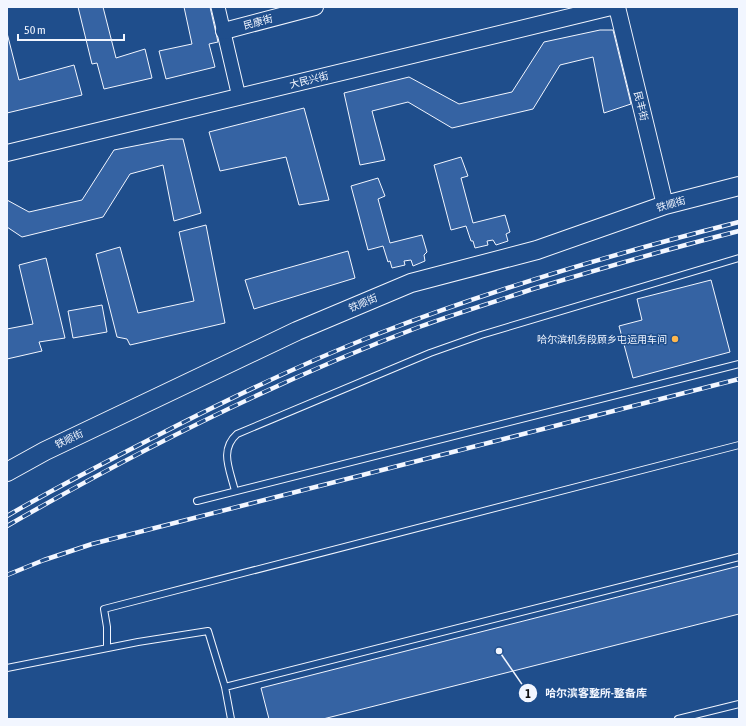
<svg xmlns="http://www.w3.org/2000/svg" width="746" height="726" font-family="'Asap Condensed','Noto Sans SC',sans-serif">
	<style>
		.building { fill: #3563a3; stroke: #f2f6ff }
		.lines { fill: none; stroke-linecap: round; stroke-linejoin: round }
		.service-casing { stroke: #f2f6ff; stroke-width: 8 }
		.minor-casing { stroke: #f2f6ff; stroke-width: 15 }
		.tertiary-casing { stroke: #f2f6ff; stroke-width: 18 }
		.secondary-casing { stroke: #f2f6ff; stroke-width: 20 }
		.service { stroke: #1f4e8c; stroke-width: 6 }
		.minor { stroke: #1f4e8c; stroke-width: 13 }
		.tertiary { stroke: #1f4e8c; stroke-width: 16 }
		.secondary { stroke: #1f4e8c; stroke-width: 18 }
		.rail-casing { stroke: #f2f6ff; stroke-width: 4.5 }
		.rail { stroke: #1f4e8c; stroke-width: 3; stroke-dasharray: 9; stroke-linecap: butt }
		.poi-dot { fill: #ffb74d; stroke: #1f4e8c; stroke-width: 1.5 }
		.labels { text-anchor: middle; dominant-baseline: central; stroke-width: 3; stroke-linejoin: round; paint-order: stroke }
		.street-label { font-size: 10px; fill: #f2f6ff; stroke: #1f4e8c }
		.poi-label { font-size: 10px; fill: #f2f6ff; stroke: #1f4e8c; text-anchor: end }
		.leader { fill: none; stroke: #f2f6ff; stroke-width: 1.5 }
		.callout-dot { fill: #f2f6ff; stroke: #1f4e8c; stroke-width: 1.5 }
		.mark-label { font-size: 12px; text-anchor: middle; font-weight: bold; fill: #111 }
		.callout-label { font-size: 11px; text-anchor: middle; font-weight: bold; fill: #f2f6ff; stroke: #1f4e8c; stroke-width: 3; stroke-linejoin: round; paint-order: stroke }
	</style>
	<rect width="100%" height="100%" fill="#1f4e8c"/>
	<path class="building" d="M78,7H103L116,58L145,49L152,78L104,89L97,63L92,64Z
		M184,7H210L218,42L209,44L215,67L166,79L159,51L192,44Z
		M600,30H613L631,104L604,113L593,57L560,65L533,109L452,128L408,102L372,111L385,160L360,165L344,93L409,77L459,104L512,92L544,42Z
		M7,33L19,80L74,65L82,95L7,113Z
		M304,108L329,200L299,205L286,157L220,171L209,132Z
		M170,139H183L201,213L174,221L163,165L130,174L103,217L22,237L7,227V200L29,212L82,200L114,150Z
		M461,157L468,176L461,178L473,223L505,215L510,232L506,234L508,241L496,245L493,240L487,241L488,245L475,248L473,241H471L466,226L451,230L434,165Z
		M378,178L385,196L378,199L390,243L422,235L427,252L424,255L425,261L413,266L411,260L404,261L405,265L392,268L390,261L388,262L383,246L368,250L351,186Z
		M206,225L225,323L130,345L127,339L117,337L96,254L120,247L138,313L194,301L179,232Z
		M348,251L355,278L254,309L245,280Z
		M46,258L65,338L39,342L42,351L7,359V329L33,324L19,265Z
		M711,280L730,352L633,378L619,326L642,320L637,299Z
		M102,305L107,332L73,338L68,311Z
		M739,566V614L323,719H269L261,688Z"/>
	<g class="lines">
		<defs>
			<path id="service" d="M235,491C230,470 219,450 237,434L430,353L481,335L739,258
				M197,501L739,364
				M107,648V627L104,609L739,445
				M7,668L138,642L208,631L225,687L231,719
				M225,687L739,557
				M678,719L739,704"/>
			<path id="minor" d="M218,7L239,97"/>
			<path id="tertiary" d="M617,7L665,205
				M224,31L315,7
				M7,153L611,7"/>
			<path id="secondary" d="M7,472L45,451L297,331L411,283L537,250L665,205L739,186"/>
		</defs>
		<use href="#service" class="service-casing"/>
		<use href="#minor" class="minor-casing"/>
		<use href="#tertiary" class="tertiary-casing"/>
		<use href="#secondary" class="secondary-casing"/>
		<use href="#service" class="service"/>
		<use href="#minor" class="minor"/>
		<use href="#tertiary" class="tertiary"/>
		<use href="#secondary" class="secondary"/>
		<defs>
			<path id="rail" d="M7,516C62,484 119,455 176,426C241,393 306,362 375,335C493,289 616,253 739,222
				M7,526C139,450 276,381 419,327C457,313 497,301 536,288C603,268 671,248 739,231
				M7,575L44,560L92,544L739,379"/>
		</defs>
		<use href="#rail" class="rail-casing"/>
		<use href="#rail" class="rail"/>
	</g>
	<circle class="poi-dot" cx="675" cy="339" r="4"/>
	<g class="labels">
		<g class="street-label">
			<text transform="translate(258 22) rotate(-15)">民康街</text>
			<text transform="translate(309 80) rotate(-14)">大民兴街</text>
			<text transform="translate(641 106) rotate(76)">民丰街</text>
			<text transform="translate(671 204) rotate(-16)">铁顺街</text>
			<text transform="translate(363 303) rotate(-23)">铁顺街</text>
			<text transform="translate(69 439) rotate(-25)">铁顺街</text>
		</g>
		<g class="poi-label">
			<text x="667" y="339">哈尔滨机务段顾乡屯运用车间</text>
		</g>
	</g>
	<path class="leader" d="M499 651L528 693"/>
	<g class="callout-dot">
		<circle cx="499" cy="651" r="4"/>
		<circle cx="528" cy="693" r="10"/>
	</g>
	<g class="mark-label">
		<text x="528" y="698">1</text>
	</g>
	<g class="callout-label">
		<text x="596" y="697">哈尔滨客整所-整备库</text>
	</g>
	<rect width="746" height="726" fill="none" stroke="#f2f6ff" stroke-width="16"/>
	<path d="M18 34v6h106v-6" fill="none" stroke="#f2f6ff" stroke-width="2"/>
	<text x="24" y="34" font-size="12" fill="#f2f6ff" stroke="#1f4e8c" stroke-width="3" paint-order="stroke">50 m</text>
</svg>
